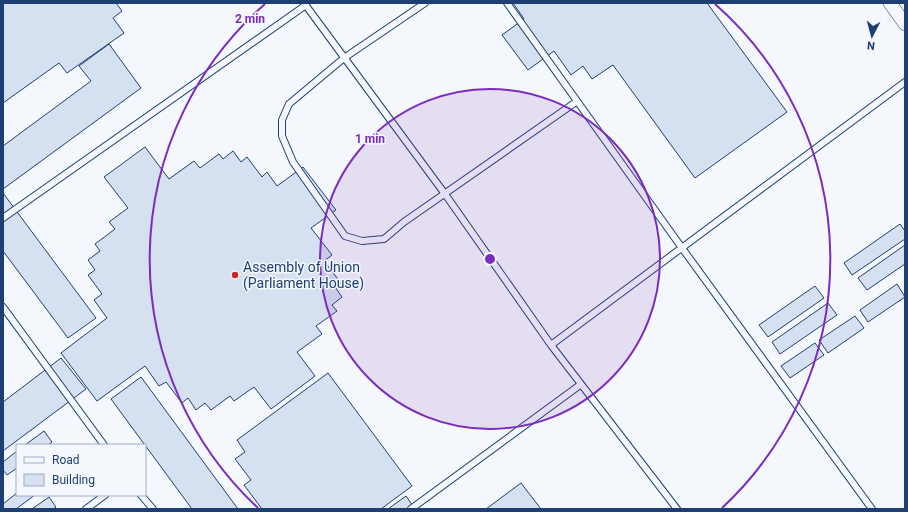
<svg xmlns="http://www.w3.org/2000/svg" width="908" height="512" font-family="Roboto,sans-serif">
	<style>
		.building { fill: #d5e0f0; stroke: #1d3f73 }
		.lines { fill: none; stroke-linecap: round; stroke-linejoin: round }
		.lane-casing { stroke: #1d3f73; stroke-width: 8 }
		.street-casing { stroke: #1d3f73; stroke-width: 14 }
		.lane { stroke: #f4f7fb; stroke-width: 6 }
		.street { stroke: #f4f7fb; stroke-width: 13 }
		.ring { fill: none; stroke: #7b2cbf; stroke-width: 2 }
		.poi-dot { fill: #c62828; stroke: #f4f7fb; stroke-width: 1.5 }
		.labels { text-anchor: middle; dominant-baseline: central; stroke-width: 3; stroke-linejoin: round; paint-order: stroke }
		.poi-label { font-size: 14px; fill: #1d3f73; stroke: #f4f7fb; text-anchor: start }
		.centre { fill: #7b2cbf; stroke: #f4f7fb; stroke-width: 2 }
		.ring-label { font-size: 12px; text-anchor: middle; font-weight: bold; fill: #7b2cbf; stroke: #f4f7fb; stroke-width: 3; stroke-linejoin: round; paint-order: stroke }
	</style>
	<rect width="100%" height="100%" fill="#f4f7fb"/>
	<path class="building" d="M3,3H116L122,11L113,18L124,33L67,73L59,63L3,103Z
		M513,3H707L787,112L695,178L613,65L592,79L583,66L571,75L554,51L528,70L502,35L524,19Z
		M109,44L141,88L3,189V146L91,81L79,66Z
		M145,147L169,179L194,161L200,168L219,154L223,159L233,151L241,162L247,157L262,177L267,172L277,186L303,167L336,210L311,228L332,255L324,261L341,283L335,287L342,297L332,305L337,311L316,326L322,334L297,352L315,376L271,409L254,387L234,401L230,396L211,410L205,403L196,410L188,398L182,403L166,382L159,386L145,366L97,401L61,353L107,318L94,300L102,294L88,275L95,270L88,260L100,251L95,244L115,229L109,222L128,208L104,177Z
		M3,193L96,318L68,338L3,251Z
		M900,224L905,231V239L852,275L844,263Z
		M905,245V264L867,290L858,278Z
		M897,284L905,297L868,322L860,310Z
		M815,286L824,298L768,337L759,325Z
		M828,303L837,315L780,354L772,342Z
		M855,316L864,328L828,353L819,340Z
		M815,343L824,355L790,378L781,366Z
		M61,358L86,389L3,451V402Z
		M328,373L412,486L381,509H262L244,485L251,480L235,459L245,452L237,440Z
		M141,377L238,509H192L111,399Z
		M44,431L52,442L48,445H25Z
		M17,451V468L7,475L3,470V462Z
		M521,483L541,509H486Z
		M17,493V495H35L16,509H3V504Z
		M406,496L415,509H388Z
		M49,497L56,507L53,509H32Z"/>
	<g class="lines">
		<defs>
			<path id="lane" d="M304,3L445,194L551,345
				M425,3L344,58L289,104L282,120V136L293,162L345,236L362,241L384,239L404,222L576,102
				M507,3L682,248L872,509
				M3,218L306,5
				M3,307L104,445
				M141,495L153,509
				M86,509L105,495
				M411,509L580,385
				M677,509L551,345L905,82"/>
			<path id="street" d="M890,3L905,24"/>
		</defs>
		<use href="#lane" class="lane-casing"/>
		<use href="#street" class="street-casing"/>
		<use href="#lane" class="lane"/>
		<use href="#street" class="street"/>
	</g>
	<circle cx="490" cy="259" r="170" fill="#7b2cbf" fill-opacity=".12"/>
	<g class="ring">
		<circle cx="490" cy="259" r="170"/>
		<path d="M258 508A340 340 0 0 1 265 4M715 4A340 340 0 0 1 722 508"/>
	</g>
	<circle class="poi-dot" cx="235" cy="275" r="4"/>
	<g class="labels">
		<g class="poi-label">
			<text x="243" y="267">Assembly of Union<tspan x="243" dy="16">(Parliament House)</tspan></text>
		</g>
	</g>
	<circle cx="490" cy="259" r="6" class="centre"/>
	<g class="ring-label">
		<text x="250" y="23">2 min</text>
		<text x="370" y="143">1 min</text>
	</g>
	<rect width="908" height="512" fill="none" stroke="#1d3f73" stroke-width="8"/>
	<rect x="16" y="444" width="130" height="52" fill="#f4f7fb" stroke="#9eadc5"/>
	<rect x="24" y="457" width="20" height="6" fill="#f4f7fb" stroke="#9eadc5"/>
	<text x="52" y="464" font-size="12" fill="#1d3f73">Road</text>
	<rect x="24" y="474" width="20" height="12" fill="#d5e0f0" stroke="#9eadc5"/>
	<text x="52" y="484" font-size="12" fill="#1d3f73">Building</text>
	<g transform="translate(872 36) rotate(186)" stroke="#f4f7fb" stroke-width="3" paint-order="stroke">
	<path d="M0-3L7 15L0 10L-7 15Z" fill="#1d3f73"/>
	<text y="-6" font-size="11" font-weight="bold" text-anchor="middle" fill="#1d3f73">N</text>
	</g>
</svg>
